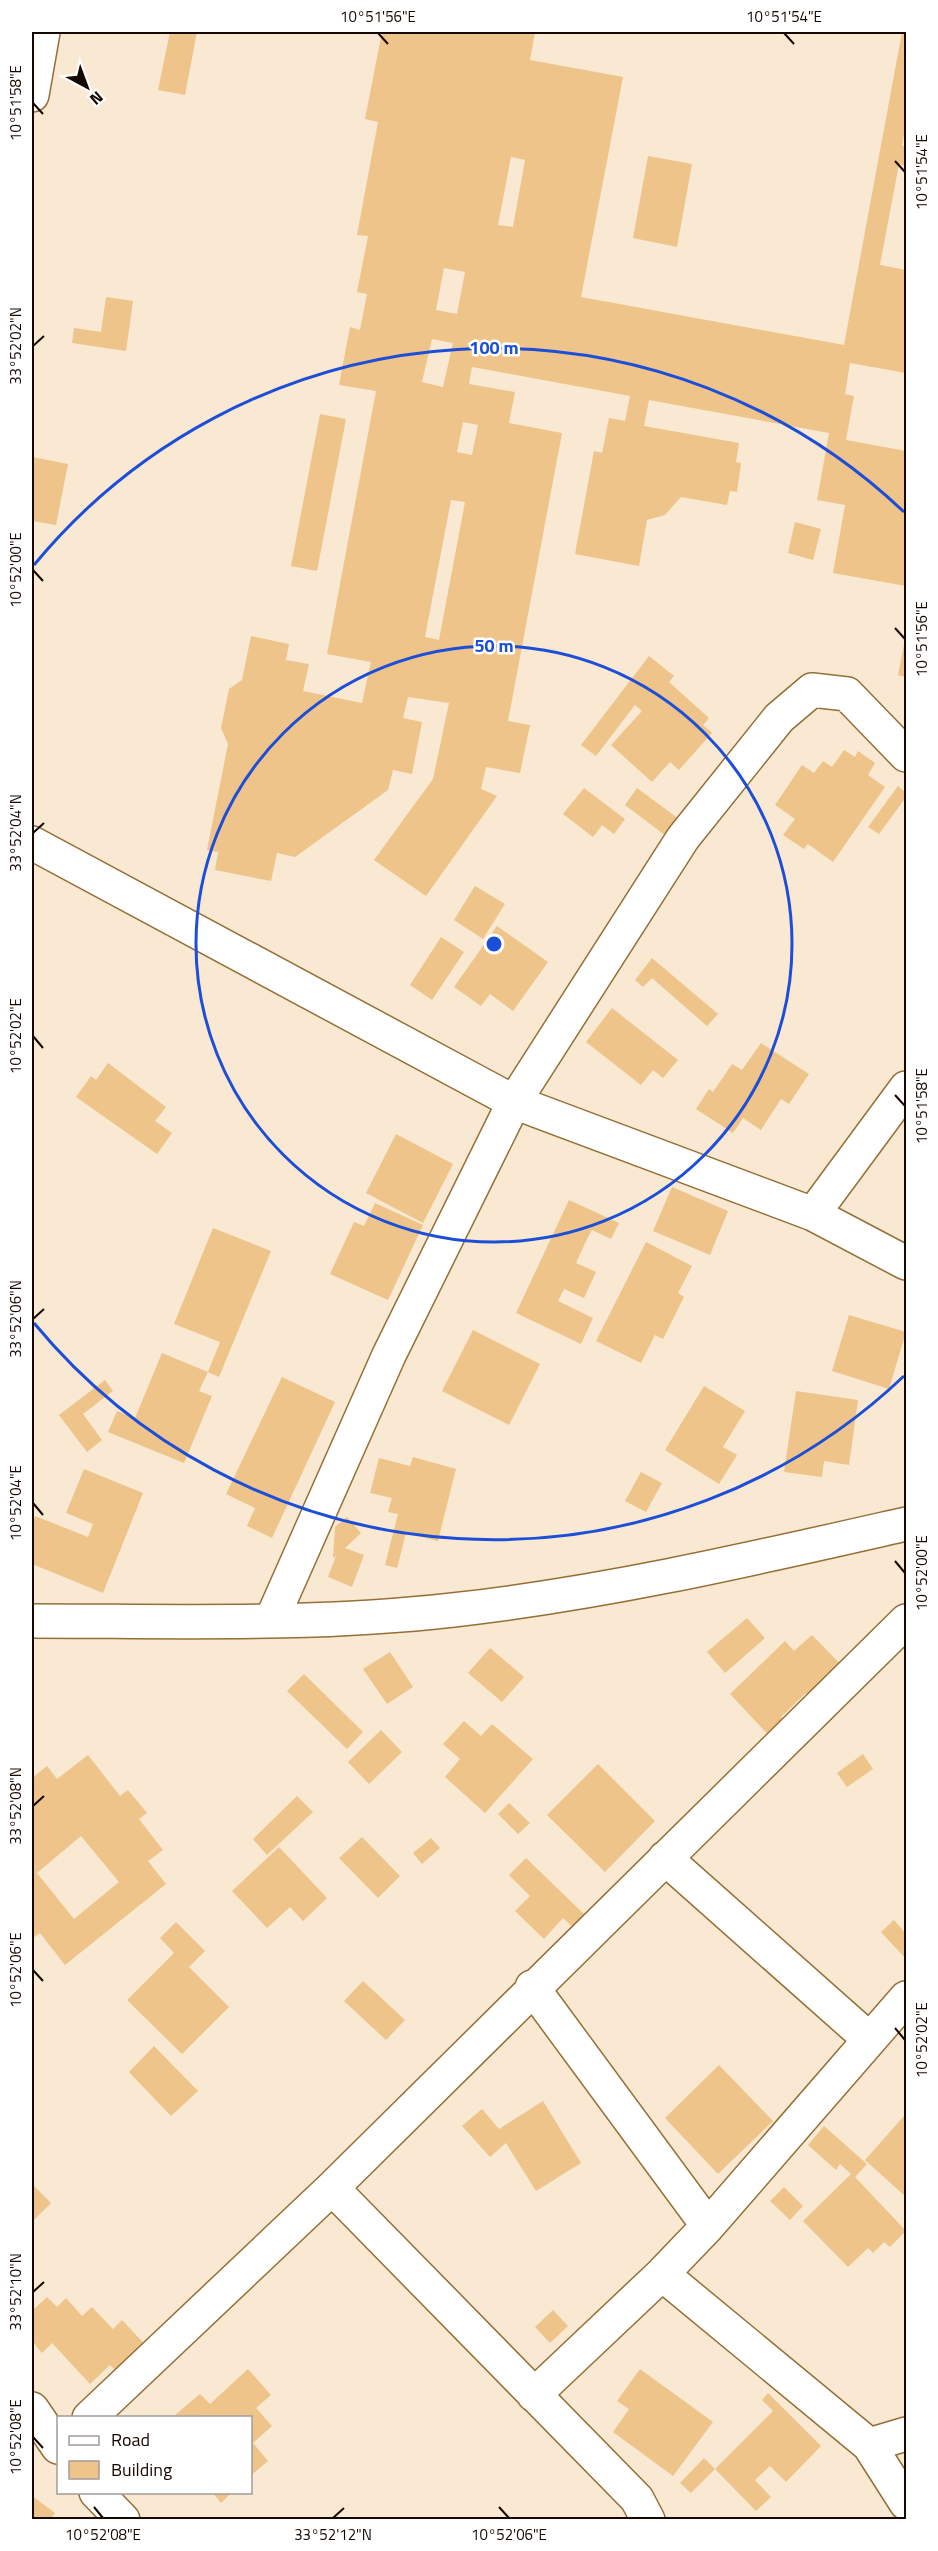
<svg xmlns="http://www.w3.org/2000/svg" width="938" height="2551" font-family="'Titillium Web',sans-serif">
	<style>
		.building { fill: #eec48a; fill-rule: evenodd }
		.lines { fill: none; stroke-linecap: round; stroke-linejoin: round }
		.minor-casing { stroke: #956f36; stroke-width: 36 }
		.major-casing { stroke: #956f36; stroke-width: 36 }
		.minor { stroke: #fff; stroke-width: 33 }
		.major { stroke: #fff; stroke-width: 33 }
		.ticks { fill: none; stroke: #160800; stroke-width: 2 }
		.ring { fill: none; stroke: #1d4ed8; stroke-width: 3 }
		.centre { fill: #1d4ed8; stroke: #fff; stroke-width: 3 }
		.ring-label { font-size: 18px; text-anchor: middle; font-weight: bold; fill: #1d4ed8; stroke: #fff; stroke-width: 5; stroke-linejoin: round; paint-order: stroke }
		.neatline { fill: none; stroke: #160800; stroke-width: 2 }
		.ticks-label { font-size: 15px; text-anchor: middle; fill: #160800 }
	</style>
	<rect width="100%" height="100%" fill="#f9e8d2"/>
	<path class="building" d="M170,32H197L185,95L158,90Z
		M382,32H535L530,60L623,77L581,297L844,345L902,32H906V123L902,146H906V166L899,164L880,265L906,270V373L850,363L845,394L854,396L846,440L906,451V586L833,573L845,505L817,500L829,433L649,400L644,426L739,443L736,462L741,463L737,492L730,491L727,505L681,497L665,515L647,520L639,566L575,554L594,451L602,453L609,418L625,421L630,396L472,367L469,384L515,392L509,423L562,433L508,721L530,725L520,773L486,767L481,789L497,796L426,896L374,860L433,779L449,703L408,697L403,718L422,722L412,774L393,770L388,790L295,857L277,853L271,881L215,870L218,852L207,850L228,744L221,728L229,689L242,680L251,636L289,644L286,660L309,664L303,691L362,703L371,662L327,654L376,391L339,385L350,327L360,330L367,294L357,292L368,236L357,235L378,122L365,119ZM511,157L525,160L513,227L498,225ZM444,268L465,272L457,314L436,310ZM432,339L453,343L443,387L422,382ZM463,422L478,425L472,455L457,452ZM451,500L465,502L439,640L425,637Z
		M648,156L692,164L677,247L633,238Z
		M106,297L133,301L126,351L72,343L74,328L101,332Z
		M320,414L346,419L317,571L291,566Z
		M32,457L68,464L56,525L32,521Z
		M795,522L821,529L813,560L788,553Z
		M905,640H906V677L898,675Z
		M649,656L674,676L669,682L709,718L703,725L712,733L679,770L670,762L652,782L611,745L642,711L635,705L596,756L581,745Z
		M844,750L855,757L858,751L875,763L868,775L885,787L833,862L808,844L804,849L783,835L795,819L775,805L802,765L814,773L823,761L832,767Z
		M898,786L906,793V797L879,834L868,827Z
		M584,788L625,819L614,834L602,825L593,837L563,814Z
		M637,788L683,822L670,839L625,805Z
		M475,886L505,904L483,939L454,920Z
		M497,926L548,962L513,1011L490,994L481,1006L454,987Z
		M441,937L464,952L432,1000L410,985Z
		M652,958L718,1014L707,1026L652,978L643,987L635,980Z
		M612,1008L678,1060L663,1078L653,1070L641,1085L586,1042Z
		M761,1043L809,1074L789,1104L781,1099L761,1130L743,1118L733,1133L696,1109L709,1089L713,1092L732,1064L742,1070Z
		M108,1063L166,1107L155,1121L172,1133L157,1154L76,1097L91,1076L96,1080Z
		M396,1134L453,1164L423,1223L366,1193Z
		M672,1187L728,1211L710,1255L653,1231Z
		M569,1200L619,1223L611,1239L592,1230L588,1237L576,1263L596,1272L584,1298L564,1289L558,1301L593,1318L581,1344L516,1313Z
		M375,1203L423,1225L388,1300L330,1274L354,1222L364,1226Z
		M213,1228L271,1251L219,1377L208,1372L220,1342L174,1324Z
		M646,1242L692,1266L678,1293L684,1297L663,1339L655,1335L641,1363L596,1341Z
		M849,1315L906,1332L889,1389L832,1371Z
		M473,1330L540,1364L509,1425L442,1391Z
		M162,1353L208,1372L199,1391L212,1396L184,1463L108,1432L117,1411L135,1418Z
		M282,1377L335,1402L272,1538L247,1526L255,1508L226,1494Z
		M105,1380L113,1391L83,1414L102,1440L87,1452L59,1415Z
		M704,1386L745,1411L723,1447L737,1455L719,1484L665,1450Z
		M796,1391L858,1400L849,1465L824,1461L822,1477L784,1472Z
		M413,1457L456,1469L438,1541L406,1533L397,1568L385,1565L398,1514L388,1512L392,1498L370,1493L379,1458L410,1466Z
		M84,1469L143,1493L103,1593L32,1564V1526L35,1516L88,1537L93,1524L66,1513Z
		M641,1472L662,1483L646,1512L625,1501Z
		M347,1517L361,1533L345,1548L364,1555L352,1587L328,1577L336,1556L333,1558L335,1527Z
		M747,1618L765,1638L725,1673L707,1652Z
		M812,1635L850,1674L818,1705L806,1693L781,1717L792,1730L777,1744L730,1694L785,1641L794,1651Z
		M490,1648L524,1677L502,1702L468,1673Z
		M390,1652L413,1687L387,1704L363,1669Z
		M304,1674L363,1732L347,1749L287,1691Z
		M464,1721L481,1736L492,1724L533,1759L485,1813L445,1777L460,1759L443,1744Z
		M381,1730L402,1752L369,1784L348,1762Z
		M863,1754L873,1769L847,1787L837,1773Z
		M88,1755L120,1796L128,1790L147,1813L139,1819L163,1850L148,1861L166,1884L65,1965L40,1933L33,1938L32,1936V1778L47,1766L57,1779ZM81,1836L119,1882L74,1919L37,1873Z
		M598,1764L655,1821L605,1872L547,1815Z
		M297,1796L313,1812L267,1855L253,1839Z
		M509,1803L530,1823L518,1834L498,1814Z
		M362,1837L400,1876L378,1898L339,1858Z
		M431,1838L440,1848L422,1864L413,1853Z
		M279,1847L327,1898L303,1921L290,1907L267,1928L232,1891Z
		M526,1858L586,1916L574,1928L563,1918L544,1939L515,1911L530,1896L509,1875Z
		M894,1920L906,1934V1959L881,1932Z
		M176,1922L205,1951L189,1967L229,2007L182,2054L127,2000L174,1953L160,1938Z
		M363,1981L405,2020L386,2040L344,2001Z
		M154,2046L198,2091L171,2116L129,2072Z
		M719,2065L773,2121L718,2174L665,2118Z
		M543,2101L581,2163L536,2191L506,2143L490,2157L462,2126L482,2109L499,2129Z
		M904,2116L906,2118V2197L865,2160Z
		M824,2126L867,2164L855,2177L906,2231L890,2247L884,2242L873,2253L868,2248L848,2267L803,2221L851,2174L840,2164L836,2170L808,2145Z
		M32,2184L51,2203L32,2222Z
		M784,2187L803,2206L790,2220L770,2201Z
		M47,2297L57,2307L66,2298L82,2316L92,2307L113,2329L122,2320L152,2352L123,2378L110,2365L90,2384L52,2343L42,2353L32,2341V2311Z
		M553,2310L568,2326L550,2343L535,2327Z
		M248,2369L271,2395L256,2408L272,2426L253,2443L268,2461L250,2476V2418L175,2415L200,2394L210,2404Z
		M640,2369L713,2422L673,2476L613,2432L629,2409L617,2401Z
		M768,2393L821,2446L786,2482L770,2466L755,2480L771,2497L756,2511L715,2469L773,2411L762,2400Z
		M704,2458L715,2469L691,2493L680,2483Z
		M212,2492H232L221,2503Z
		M32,2496L55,2513L50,2520H32Z"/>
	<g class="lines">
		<defs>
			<path id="minor" d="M32,843L514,1102L813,1214L906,1263
				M813,1214L906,1088
				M32,1621C171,1621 313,1626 453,1610C606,1593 756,1558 906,1524
				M271,1621L389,1355L514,1102L683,838L779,718L812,690L847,694L906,755
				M665,1858L869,2039
				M532,1987L708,2226
				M332,2188L637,2499L648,2520
				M662,2274L869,2445L906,2503
				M534,2395L662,2274L708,2226L906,1998
				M32,2409L58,2447
				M89,2418L332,2188L906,1621
				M869,2445L906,2434
				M96,2492L123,2520"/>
			<path id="major" d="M32,95L43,32"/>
		</defs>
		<use href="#minor" class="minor-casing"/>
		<use href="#major" class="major-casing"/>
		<use href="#minor" class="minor"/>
		<use href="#major" class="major"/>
	</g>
	<path class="ticks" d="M378,33L388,44M784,33L794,44M33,103L43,114M895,161L905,172M33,346L44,336M33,570L43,581M895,628L905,639M33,833L44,823M33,1036L43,1048M895,1095L905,1106M33,1319L44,1309M33,1503L43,1515M895,1561L905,1573M33,1806L44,1796M33,1970L43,1981M895,2028L905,2040M33,2292L44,2282M33,2437L43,2448M94,2507L103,2518M499,2507L509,2518M333,2518L344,2508"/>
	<g class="ring">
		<circle cx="494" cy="944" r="298"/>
		<path d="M904 1376A596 596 0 0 1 34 1323M34 565A596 596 0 0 1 904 512"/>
	</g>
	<circle cx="494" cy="944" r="9" class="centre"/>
	<g class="ring-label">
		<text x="494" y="354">100 m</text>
		<text x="494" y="652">50 m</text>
	</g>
	<rect width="938" height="2551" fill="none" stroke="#ffffff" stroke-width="66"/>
	<rect x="57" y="2416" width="195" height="78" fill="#ffffff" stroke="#a29c99" stroke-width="1.5"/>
	<rect x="69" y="2436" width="30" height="9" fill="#ffffff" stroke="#a29c99" stroke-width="1.5"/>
	<text x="111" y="2446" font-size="18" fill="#160800">Road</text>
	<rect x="69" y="2461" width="30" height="18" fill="#eec48a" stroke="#a29c99" stroke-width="1.5"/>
	<text x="111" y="2476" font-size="18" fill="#160800">Building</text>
	<g transform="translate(87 87) rotate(139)" stroke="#ffffff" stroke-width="4.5" paint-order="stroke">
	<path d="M0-4.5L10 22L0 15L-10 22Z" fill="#160800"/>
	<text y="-9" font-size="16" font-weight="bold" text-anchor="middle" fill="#160800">N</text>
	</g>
	<rect x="33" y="33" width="872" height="2485" class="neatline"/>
	<g class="ticks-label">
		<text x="378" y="22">10°51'56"E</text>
		<text x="784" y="22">10°51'54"E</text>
		<text transform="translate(16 103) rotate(-90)" y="5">10°51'58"E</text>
		<text transform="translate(922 172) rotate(-90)" y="5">10°51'54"E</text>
		<text transform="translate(16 346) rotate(-90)" y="5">33°52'02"N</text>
		<text transform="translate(16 570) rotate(-90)" y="5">10°52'00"E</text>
		<text transform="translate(922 639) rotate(-90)" y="5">10°51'56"E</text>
		<text transform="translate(16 833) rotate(-90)" y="5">33°52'04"N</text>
		<text transform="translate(16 1036) rotate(-90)" y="5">10°52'02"E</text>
		<text transform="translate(922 1106) rotate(-90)" y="5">10°51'58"E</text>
		<text transform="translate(16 1319) rotate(-90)" y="5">33°52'06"N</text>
		<text transform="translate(16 1503) rotate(-90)" y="5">10°52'04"E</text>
		<text transform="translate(922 1573) rotate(-90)" y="5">10°52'00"E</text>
		<text transform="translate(16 1806) rotate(-90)" y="5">33°52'08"N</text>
		<text transform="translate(16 1970) rotate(-90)" y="5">10°52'06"E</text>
		<text transform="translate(922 2040) rotate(-90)" y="5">10°52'02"E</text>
		<text transform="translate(16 2292) rotate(-90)" y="5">33°52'10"N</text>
		<text transform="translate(16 2437) rotate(-90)" y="5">10°52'08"E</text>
		<text x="103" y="2540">10°52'08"E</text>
		<text x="333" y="2540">33°52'12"N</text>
		<text x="509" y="2540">10°52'06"E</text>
	</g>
</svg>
